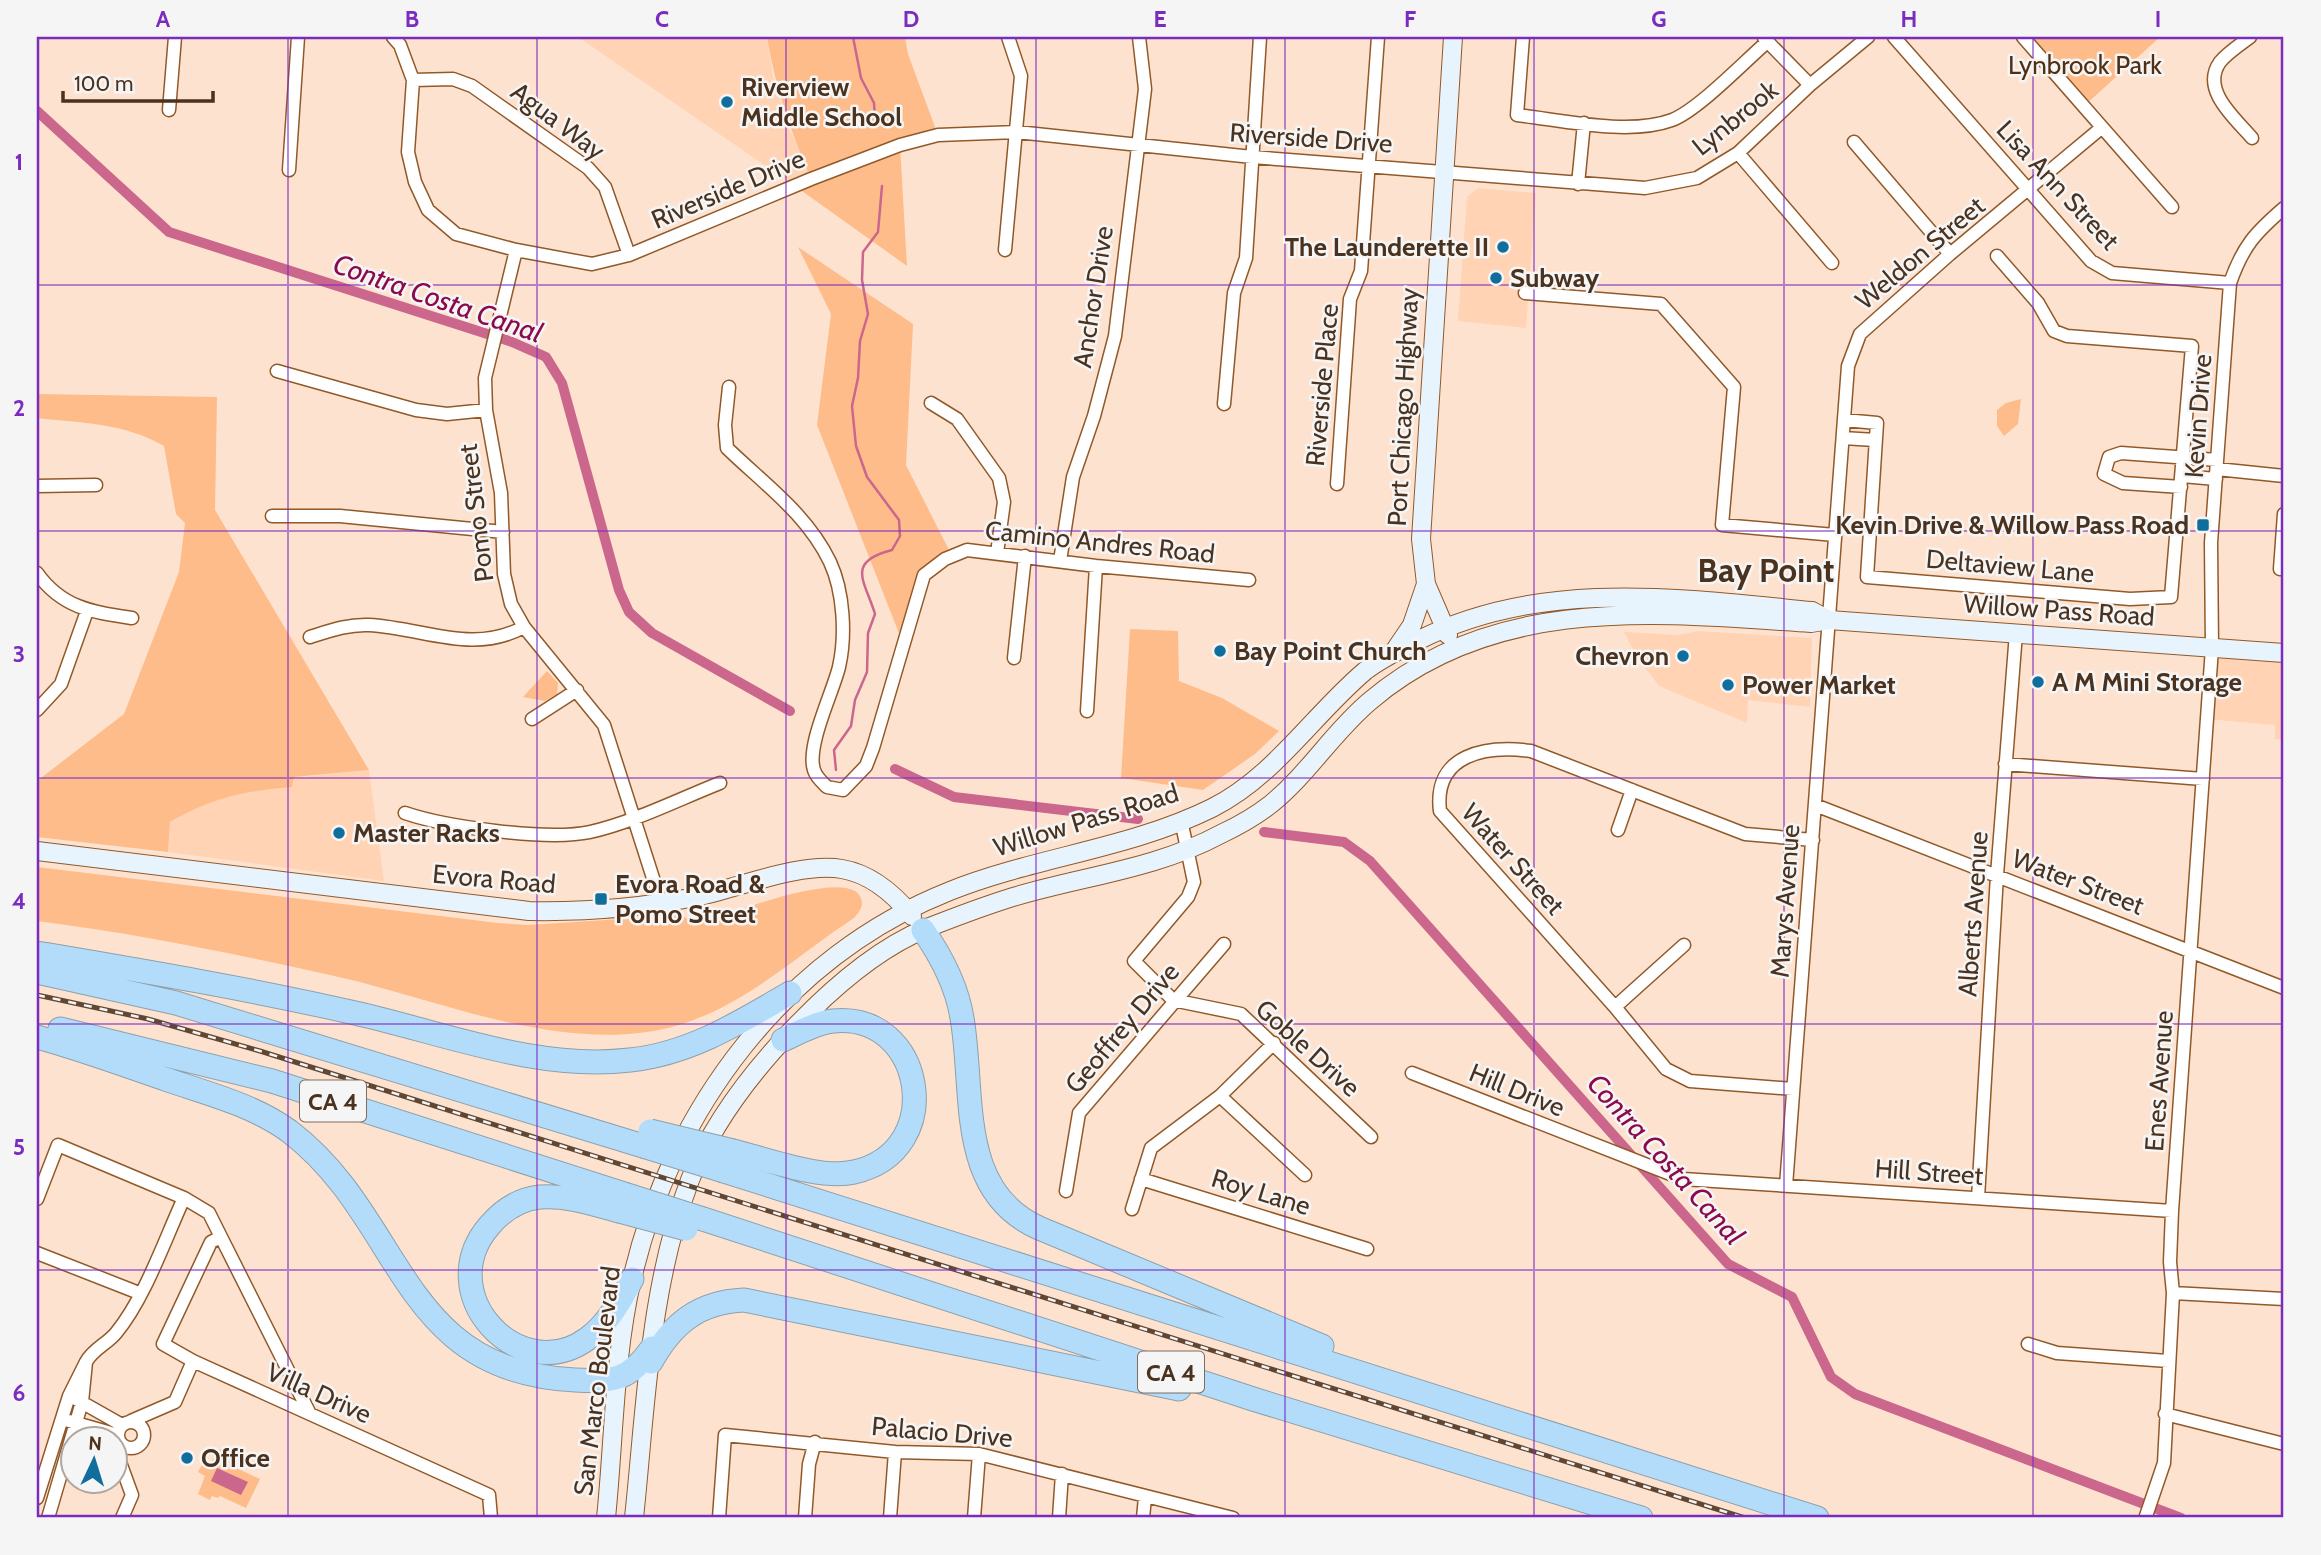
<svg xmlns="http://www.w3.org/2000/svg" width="2321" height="1555" font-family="Cabin,sans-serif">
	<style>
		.built { fill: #ffd3b4 }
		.green { fill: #febc8a }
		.water { fill: #cb678c }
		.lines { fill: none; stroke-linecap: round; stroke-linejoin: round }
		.stream { stroke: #cb678c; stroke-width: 2.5 }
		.canal { stroke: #cb678c; stroke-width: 10 }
		.street-casing { stroke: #915929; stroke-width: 15 }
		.secondary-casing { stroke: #915929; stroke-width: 20 }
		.highway-casing { stroke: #8ea0ac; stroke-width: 25 }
		.street { stroke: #fff; stroke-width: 12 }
		.secondary { stroke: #e8f4fd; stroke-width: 18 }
		.highway { stroke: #b2dcf9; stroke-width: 23 }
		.rail-casing { stroke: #604733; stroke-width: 5 }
		.rail { stroke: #f5f5f5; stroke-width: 2.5; stroke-dasharray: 8; stroke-linecap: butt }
		.highway-bridge-casing { stroke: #8ea0ac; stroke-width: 25; stroke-linecap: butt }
		.highway-bridge { stroke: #b2dcf9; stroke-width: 23 }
		.grid { fill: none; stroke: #7b2cbf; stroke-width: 2; stroke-opacity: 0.55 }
		.poi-dot { fill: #116e9c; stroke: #f5f5f5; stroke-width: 2.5 }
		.labels { text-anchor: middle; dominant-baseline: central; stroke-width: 5; stroke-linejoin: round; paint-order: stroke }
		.shield { fill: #f5f5f5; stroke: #7e6c5e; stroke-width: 2 }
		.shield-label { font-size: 24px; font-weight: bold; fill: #4b321e }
		.park-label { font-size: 26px; fill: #512f12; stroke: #f5f5f5 }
		.poi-label { font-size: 26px; font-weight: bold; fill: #4b321e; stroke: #f5f5f5; text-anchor: start }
		.street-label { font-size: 26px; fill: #4b321e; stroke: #f5f5f5 }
		.water-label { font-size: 28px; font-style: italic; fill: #8a0a4c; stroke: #f5f5f5 }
		.district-label { font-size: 33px; font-weight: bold; fill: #4b321e; stroke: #f5f5f5 }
		.neatline { fill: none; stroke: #7b2cbf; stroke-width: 2.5 }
		.grid-label { font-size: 23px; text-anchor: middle; font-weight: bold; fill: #7b2cbf }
	</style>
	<rect width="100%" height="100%" fill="#fde3cf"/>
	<path class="built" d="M578,37H767L773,77L789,127L811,179L795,186Z
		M1478,188L1536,193L1526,328L1458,321L1467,197Z
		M1698,631L1812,638L1810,707L1748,700L1747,723L1659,686L1637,657L1624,632L1678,635Z
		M2212,648L2284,653V740L2275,739V725L2206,719Z
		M369,770L384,881L168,852L170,822L209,801L236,793L292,787L294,778Z"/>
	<path class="green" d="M767,37H905L908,54L938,135L900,145L907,266L795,186L811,179C791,132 775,87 767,37Z
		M2023,37H2160L2083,107Z
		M798,247L913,324L906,465L952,556L924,575L904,646L817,425L831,314Z
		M37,394L217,397L215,510L369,770L294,777L292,787C241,792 216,796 170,822L168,852L37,837V781L124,714L179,572L185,523L176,514L164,446C125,423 81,423 37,418Z
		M2021,399L2018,424L2004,436L1997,426V410L2006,403Z
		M1130,629L1178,631L1179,681L1222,698L1279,731L1255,754L1203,790L1121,778Z
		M547,671L558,683L557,694L545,701L523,697Z
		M37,867L498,923L529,925L682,915L695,925C721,917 849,865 861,898C864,907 859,912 854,918C796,956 747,1004 679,1025C570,1057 450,1003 343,978C241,955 140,934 37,921Z
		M220,1449L231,1455L229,1460L234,1462L232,1466L260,1479L246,1508L220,1496L218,1498L212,1496L210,1500L198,1494L205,1476L198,1472L203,1463L209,1465Z"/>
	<path class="water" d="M217,1468L248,1482L241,1495L211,1481Z"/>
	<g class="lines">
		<path class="stream" d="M853,37L861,78L874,103L875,120
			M836,770L834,750L851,726L855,700L867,672L868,633L875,614C865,581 845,562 892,550L900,536L899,520L867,477L856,446L852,406L858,378L860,341L868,314L862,280L863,252L878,232L882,186"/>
		<path class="canal" d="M37,111L169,232L512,342L546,357L562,383L619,590L629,612L652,633L790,711
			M895,769L954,797L1138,819
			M1264,832L1344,842L1370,861L1728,1264L1792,1297L1831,1377L1855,1394L2181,1518"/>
		<defs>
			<path id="street" d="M393,37L400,45L413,80L408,152L415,182L428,210L456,234L516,250L592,264L629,255L811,179L900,145L938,135L1017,132L1252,157L1645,188L1697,178L1738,153L1810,85L1868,37
				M1523,37L1517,115C1561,120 1629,136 1672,120C1698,110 1744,62 1767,42
				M1894,37L2091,261L2112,273L2230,283
				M2023,37L2172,207
				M2250,37C2241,44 2227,53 2220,62C2200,90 2236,119 2252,138
				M1764,38L1810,85
				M413,80L453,79L472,86L588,168L605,187L629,255
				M169,110L175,37
				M1854,142L1950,254
				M1738,153L1832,263
				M289,170L298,37
				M1578,184L1584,123
				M516,250L485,378L486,410L501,493L504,574L511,604L524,627L604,725L661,903
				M1005,250L1021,76L1008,37
				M1525,293L1661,304L1734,387L1722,525L1835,535
				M277,371L416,410L447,414L486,410
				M729,387L725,425L727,448C764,484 807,514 830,562C844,592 846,636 839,667C833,692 806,746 814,770C816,777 822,782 827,787L843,790L866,766L873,748L924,575L945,559L967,550L1096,566L1249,580
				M931,403L957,419L999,478L1004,502L997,553
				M1224,404L1234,293L1246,258L1260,37
				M1844,420L1877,423L1867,577L2130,599L2171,597L2192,346L2067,336L2054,331L2038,303L1997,256
				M1843,438L1875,440
				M2217,469L2284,476
				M2182,476L2216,479
				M1337,484L1350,299L1361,271L1378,37
				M37,486L96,485
				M2181,487L2123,483L2104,474L2109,457L2121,453L2217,460
				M2284,514L2280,569H2284
				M272,516H340L503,532
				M1060,561L1073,477L1094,416L1115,336L1145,89L1139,37
				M37,573C62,608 92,612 132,618
				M310,637C329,631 348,624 369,625C424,628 472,655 524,627
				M1014,658L1025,556
				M37,710L61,684L87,611
				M1087,711L1096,566
				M532,719L577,690
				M2005,764L2203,779
				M1815,805L2284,988
				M405,813C446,827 548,841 590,832C634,822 677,800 720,783
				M1181,820L1194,882L1188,897L1134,961L1173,1000L1241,1014L1371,1137
				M1618,830L1632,790
				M1615,1007L1684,945
				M1412,1073L1683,1179L2172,1211
				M1793,1089L1690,1081L1666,1069L1615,1007L1440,811C1433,754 1486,745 1531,751L1745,834L1813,840
				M1220,1096L1305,1175
				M1141,1179L1367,1249
				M1786,1186L1848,366L1860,334L1950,254L2100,129
				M1066,1191L1079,1113L1224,944
				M1978,1198L1997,875L2016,633
				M37,1199L58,1145L184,1198L209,1213L221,1237
				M1132,1209L1151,1148L1220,1096L1274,1043
				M37,1253L139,1293
				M2173,1293L2284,1299
				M2028,1344L2057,1353L2168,1361
				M193,1361L163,1344L211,1242L221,1237L310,1414
				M86,1362C93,1349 107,1344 116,1333C145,1298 165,1239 184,1198
				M76,1399L122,1425
				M2165,1414L2284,1444
				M69,1421L118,1435
				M131,1421L175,1402L193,1361L489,1495L491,1518
				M118 1435a13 13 0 1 1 26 0a13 13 0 1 1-26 0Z
				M120,1442L117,1454L132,1495L122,1518
				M37,1498L69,1396L86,1362L82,1402L48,1518
				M2146,1516L2164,1463L2173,1293L2170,1262L2172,1211L2212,648L2211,543L2230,283C2243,246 2255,233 2284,208
				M719,1518L725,1435L895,1452L979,1454L1233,1518
				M805,1518L809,1464L815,1442
				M890,1518L895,1452
				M974,1518L979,1454
				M1059,1518L1062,1474
				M1143,1518L1145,1497"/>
			<path id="secondary" d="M1448,635L1426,584L1421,539L1453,37
				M1395,650L1412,625L1426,584
				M37,851L529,911C584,912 640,908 695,897C738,888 800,862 842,869C871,874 894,894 912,916
				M606,1518C614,1441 614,1355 632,1279C671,1109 786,956 950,891C1035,857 1129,849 1212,808C1274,777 1313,715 1365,671C1380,659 1399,650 1417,641C1540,578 1679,598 1812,611L1829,620
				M634,1518C646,1406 649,1287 690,1180C712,1123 752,1072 793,1029C830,990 876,949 927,928C955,917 984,906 1013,897C1083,876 1156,869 1221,834C1238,826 1257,815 1271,804C1308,774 1334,731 1370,701C1495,594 1659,613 1811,623L1829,620L2284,653"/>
			<path id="highway" d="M923,930C941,956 957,986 962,1018C975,1093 956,1191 1039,1228L1322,1346
				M37,953C143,971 250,989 355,1013C444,1033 537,1071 630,1060C689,1054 739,1023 790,993
				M37,972L176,1003L643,1146
				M60,1029L272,1081L624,1194
				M37,1037C81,1049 124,1065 168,1080C209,1094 253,1105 289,1131C405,1219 398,1372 575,1380C613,1382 630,1380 652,1348
				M733,1151C766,1159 822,1180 854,1172C949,1151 924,1011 833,1021C815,1023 798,1033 783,1040
				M724,1171L1817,1518
				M619,1211C593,1204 567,1195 540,1197C520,1199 503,1210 490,1225C430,1293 519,1388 587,1339C607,1325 621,1300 632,1279
				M703,1219L1253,1399L1641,1518
				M651,1362C672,1324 698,1302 744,1300L1179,1389"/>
		</defs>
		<use href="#street" class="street-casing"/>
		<use href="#secondary" class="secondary-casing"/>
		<use href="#highway" class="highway-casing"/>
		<use href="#street" class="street"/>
		<use href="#secondary" class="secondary"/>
		<use href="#highway" class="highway"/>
		<defs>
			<path id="rail" d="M37,995L148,1019L260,1051L1745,1518"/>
		</defs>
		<use href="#rail" class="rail-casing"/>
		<use href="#rail" class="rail"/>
		<defs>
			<path id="highway-bridge" d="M650,1131L733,1151
				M643,1146L724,1171
				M624,1194L703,1219
				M619,1211L686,1229"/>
		</defs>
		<use href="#highway-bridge" class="highway-bridge-casing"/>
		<use href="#highway-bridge" class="highway-bridge"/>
	</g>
	<path class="grid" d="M288,37V1518M537,37V1518M786,37V1518M1036,37V1518M1285,37V1518M1534,37V1518M1784,37V1518M2033,37V1518M37,285H2284M37,531H2284M37,778H2284M37,1024H2284M37,1270H2284"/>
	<g class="poi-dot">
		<circle cx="727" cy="102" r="7"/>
		<circle cx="1503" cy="247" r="7"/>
		<circle cx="1496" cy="278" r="7"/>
		<rect x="2196" y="518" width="14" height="14" rx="3.5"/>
		<circle cx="1220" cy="651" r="7"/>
		<circle cx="1683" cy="656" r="7"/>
		<circle cx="2038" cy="682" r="7"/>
		<circle cx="1728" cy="685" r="7"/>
		<circle cx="339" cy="833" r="7"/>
		<rect x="594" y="892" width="14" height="14" rx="3.5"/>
		<circle cx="187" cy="1458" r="7"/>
	</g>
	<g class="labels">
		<g class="shield">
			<rect x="300" y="1080.5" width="66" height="41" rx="5"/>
			<rect x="1138" y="1351.5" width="66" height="41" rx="5"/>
		</g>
		<g class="shield-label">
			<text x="333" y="1101">CA 4</text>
			<text x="1171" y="1372">CA 4</text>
		</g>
		<g class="park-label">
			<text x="2085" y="65">Lynbrook Park</text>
		</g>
		<g class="poi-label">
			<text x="741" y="87">Riverview<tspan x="741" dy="30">Middle School</tspan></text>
			<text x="1489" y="247" text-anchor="end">The Launderette II</text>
			<text x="1510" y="278">Subway</text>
			<text x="2189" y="525" text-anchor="end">Kevin Drive &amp; Willow Pass Road</text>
			<text x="1234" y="651">Bay Point Church</text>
			<text x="1669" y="656" text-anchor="end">Chevron</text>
			<text x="2052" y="682">A M Mini Storage</text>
			<text x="1742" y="685">Power Market</text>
			<text x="353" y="833">Master Racks</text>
			<text x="615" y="884">Evora Road &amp;<tspan x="615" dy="30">Pomo Street</tspan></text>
			<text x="201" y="1458">Office</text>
		</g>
		<g class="street-label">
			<text transform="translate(1735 118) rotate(-39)">Lynbrook</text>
			<text transform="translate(558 121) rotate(37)">Agua Way</text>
			<text transform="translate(1311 138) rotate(4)">Riverside Drive</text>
			<text transform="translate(2058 185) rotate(47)">Lisa Ann Street</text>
			<text transform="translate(728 189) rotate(-23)">Riverside Drive</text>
			<text transform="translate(1920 253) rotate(-40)">Weldon Street</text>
			<text transform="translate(1093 297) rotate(-81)">Anchor Drive</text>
			<text transform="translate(1322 385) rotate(-85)">Riverside Place</text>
			<text transform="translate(1403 407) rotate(-87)">Port Chicago Highway</text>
			<text transform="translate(2198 416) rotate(-86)">Kevin Drive</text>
			<text transform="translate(476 513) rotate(-97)">Pomo Street</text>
			<text transform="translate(1100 542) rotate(6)">Camino Andres Road</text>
			<text transform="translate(2010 566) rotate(5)">Deltaview Lane</text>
			<text transform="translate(2059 610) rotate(4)">Willow Pass Road</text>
			<text transform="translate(1086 820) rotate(-17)">Willow Pass Road</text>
			<text transform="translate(1513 859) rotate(48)">Water Street</text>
			<text transform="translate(494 879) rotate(5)">Evora Road</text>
			<text transform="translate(2078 882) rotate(21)">Water Street</text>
			<text transform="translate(1785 901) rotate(-86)">Marys Avenue</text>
			<text transform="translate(1973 914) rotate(-86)">Alberts Avenue</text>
			<text transform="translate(1122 1028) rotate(-50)">Geoffrey Drive</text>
			<text transform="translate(1308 1048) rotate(42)">Goble Drive</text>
			<text transform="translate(2159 1081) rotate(-86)">Enes Avenue</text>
			<text transform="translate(1517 1090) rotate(22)">Hill Drive</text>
			<text transform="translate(1929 1172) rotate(4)">Hill Street</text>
			<text transform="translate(1261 1192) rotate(17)">Roy Lane</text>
			<text transform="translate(597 1381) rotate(-83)">San Marco Boulevard</text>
			<text transform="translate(319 1393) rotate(24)">Villa Drive</text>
			<text transform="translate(942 1432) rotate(5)">Palacio Drive</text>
		</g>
		<g class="water-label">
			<text transform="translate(438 298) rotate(19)">Contra Costa Canal</text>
			<text transform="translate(1666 1159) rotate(48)">Contra Costa Canal</text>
		</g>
		<g class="district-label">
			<text x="1766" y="570">Bay Point</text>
		</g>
	</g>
	<rect width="2321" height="1555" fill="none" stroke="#f5f5f5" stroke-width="77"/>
	<g transform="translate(94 1460) rotate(4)"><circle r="33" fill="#f5f5f5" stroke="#b1a79f" stroke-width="2"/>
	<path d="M0-5L12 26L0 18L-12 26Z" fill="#116e9c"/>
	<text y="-10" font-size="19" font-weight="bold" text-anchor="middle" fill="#4b321e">N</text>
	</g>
	<path d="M63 91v10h150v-10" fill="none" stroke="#4b321e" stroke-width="3.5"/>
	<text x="74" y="91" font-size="21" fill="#4b321e" stroke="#f5f5f5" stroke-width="5" paint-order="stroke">100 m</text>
	<rect x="38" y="38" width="2244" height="1478" class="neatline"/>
	<g class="grid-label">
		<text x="163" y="27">A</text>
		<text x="412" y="27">B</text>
		<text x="662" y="27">C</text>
		<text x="911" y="27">D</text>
		<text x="1160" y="27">E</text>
		<text x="1410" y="27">F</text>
		<text x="1659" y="27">G</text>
		<text x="1909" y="27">H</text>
		<text x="2158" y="27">I</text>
		<text x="19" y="170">1</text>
		<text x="19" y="416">2</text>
		<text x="19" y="662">3</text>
		<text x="19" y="909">4</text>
		<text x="19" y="1155">5</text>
		<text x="19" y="1401">6</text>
	</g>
</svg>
